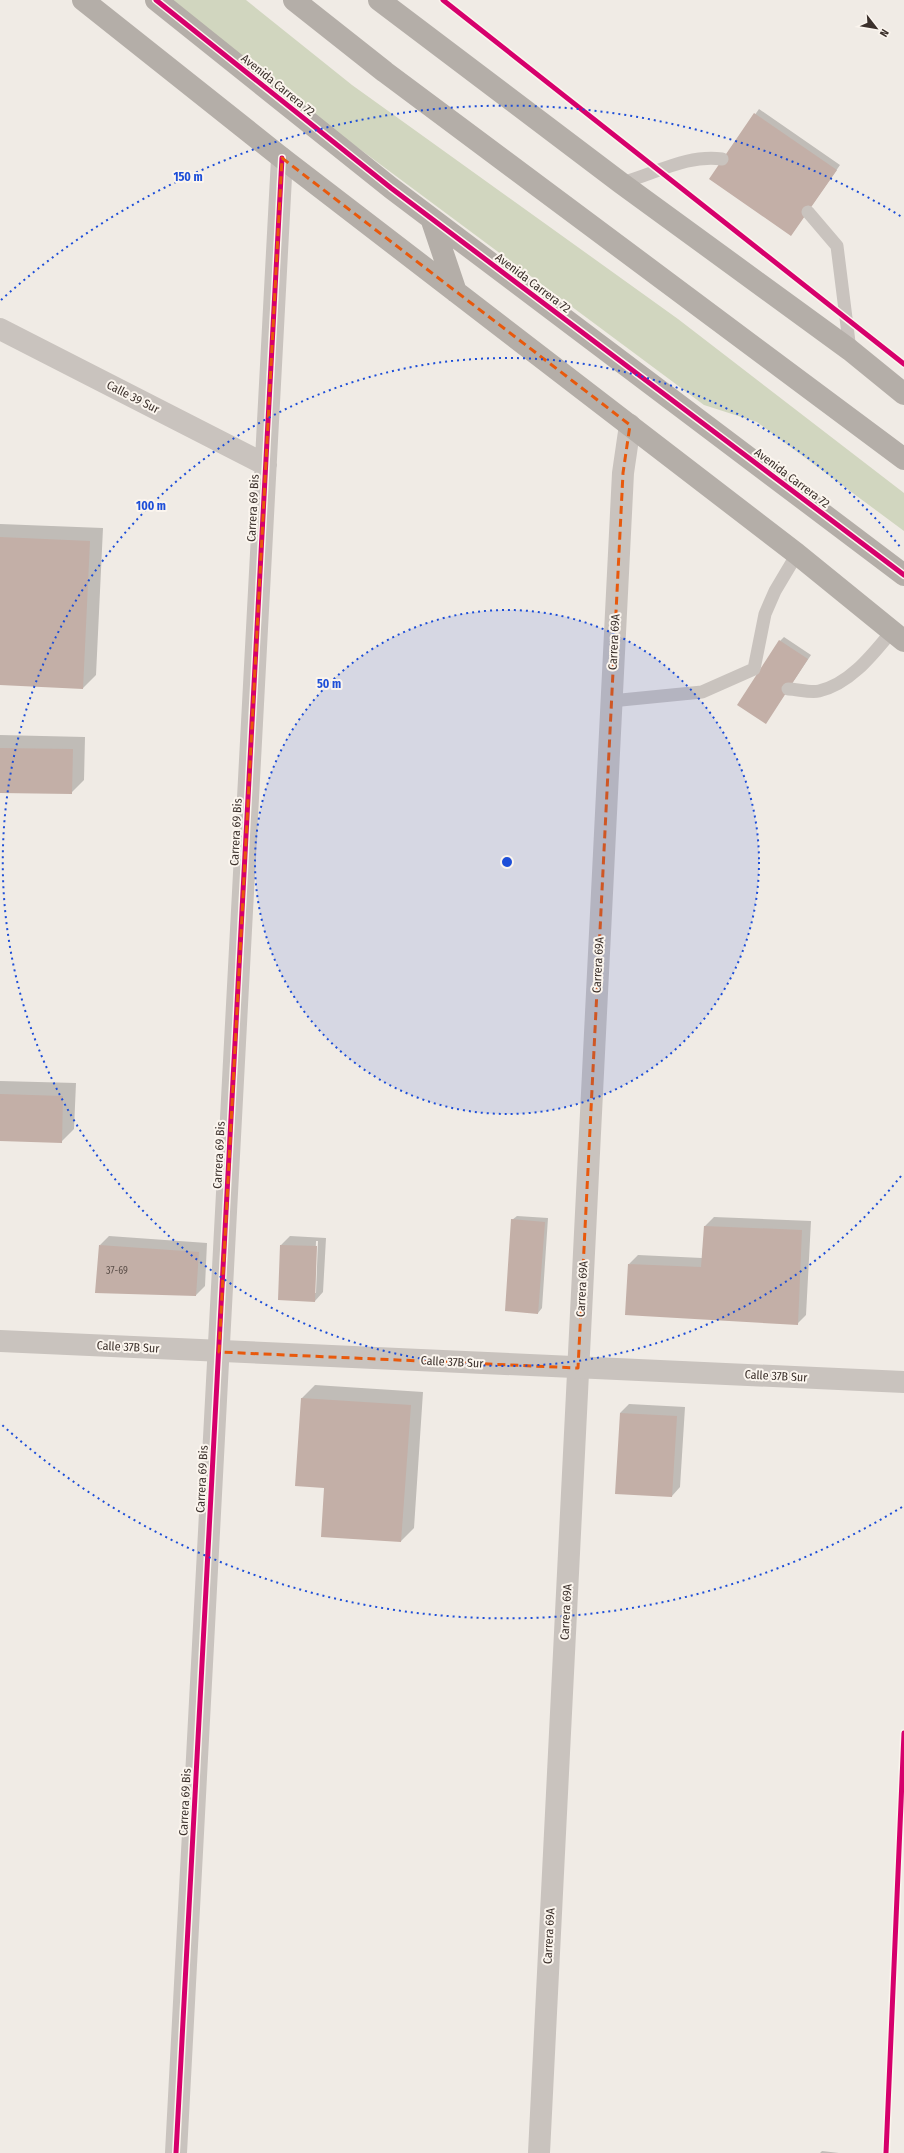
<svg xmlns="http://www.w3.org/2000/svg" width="904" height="2153" font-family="'Fira Sans Condensed',sans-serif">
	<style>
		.green { fill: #d1d6bf }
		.shadow { fill: #0003; fill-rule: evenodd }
		.building { fill: #c3afa7 }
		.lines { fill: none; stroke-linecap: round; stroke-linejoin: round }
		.service { stroke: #c9c3be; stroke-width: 13 }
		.minor { stroke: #c9c3be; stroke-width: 22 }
		.tertiary { stroke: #c9c3be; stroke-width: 22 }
		.trunk { stroke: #b4aea8; stroke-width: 22 }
		.cycleway-casing { stroke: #fbf5ee; stroke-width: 8 }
		.cycleway { stroke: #d6006c; stroke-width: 5 }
		.marked { fill: none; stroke: #e8590c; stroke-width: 3; stroke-dasharray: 8 5; stroke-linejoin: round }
		.ring { fill: none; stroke: #1d4ed8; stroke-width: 2; stroke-dasharray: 2 4 }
		.labels { text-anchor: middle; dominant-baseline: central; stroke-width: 4; stroke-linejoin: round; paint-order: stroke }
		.number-label { font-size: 10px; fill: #5d504a }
		.street-label { font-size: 12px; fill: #3b302b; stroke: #fbf5ee }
		.centre { fill: #1d4ed8; stroke: #fbf5ee; stroke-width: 2 }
		.ring-label { font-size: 12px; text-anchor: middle; font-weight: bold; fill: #1d4ed8; stroke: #fbf5ee; stroke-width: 4; stroke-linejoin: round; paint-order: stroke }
	</style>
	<rect width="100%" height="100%" fill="#f0ebe5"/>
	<path class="green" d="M170,0H246L352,85L678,319L904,493V531L757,422L704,405L326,124Z"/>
	<path class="shadow" d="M759,109L840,165L791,235L710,179Z
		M0,524L103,528L96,675L83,688L0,684Z
		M784,637L811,655L766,722L780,641Z
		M0,735L85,737L84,780L71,793L0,792Z
		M0,1081L76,1083L74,1129L61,1142L0,1140Z
		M517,1216L548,1218L542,1308L538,1313L512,1220Z
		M714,1217L811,1221L806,1315L797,1324L629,1264L638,1255L702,1258L705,1226Z
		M109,1236L207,1243L205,1286L196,1295L100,1245Z
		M290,1236L326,1238L323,1292L315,1301L281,1245ZM316,1241H318L316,1293H314Z
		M315,1385L423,1392L414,1528L401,1541L325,1488L302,1398Z
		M629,1404L685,1407L680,1487L672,1496L620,1413Z
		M822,2151L839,2153H820Z"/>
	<path class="building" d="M754,113L837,170L791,236L709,179Z
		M0,537L90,541L83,689L0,685Z
		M779,640L808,659L766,724L737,705Z
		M0,748L73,749L72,794L0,793Z
		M0,1094L63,1096L62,1143L0,1141Z
		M511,1219L545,1222L538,1314L505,1311Z
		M704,1226L802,1230L798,1325L625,1315L628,1264L701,1267Z
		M99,1245L199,1252L196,1296L95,1293Z
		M280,1245L317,1246L315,1302L278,1300Z
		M301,1398L411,1405L401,1542L321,1537L324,1488L295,1486Z
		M620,1413L677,1416L672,1497L615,1494Z"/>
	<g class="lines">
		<path class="service" d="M621,183C655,174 687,154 722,159
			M808,212L837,246L850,350
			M754,669L765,614L775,591L797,554
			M788,689C797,689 810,693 819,691C850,684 873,654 892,631
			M611,701L702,692L754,669"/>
		<path class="minor" d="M0,329L266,465
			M176,2153L282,158
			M539,2153L623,473L630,425"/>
		<path class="tertiary" d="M0,1341L904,1382"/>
		<path class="trunk" d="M83,0L282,158L797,554L904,641
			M156,0L391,188L904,575
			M294,0L385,72L904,459
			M379,0L621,183L850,350L904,394
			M431,218L456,292"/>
		<defs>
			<path id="cycleway" d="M156,0L391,188L904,575
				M443,0L904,364
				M176,2153L282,158
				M886,2153L904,1733"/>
		</defs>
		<use href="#cycleway" class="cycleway-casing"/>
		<use href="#cycleway" class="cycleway"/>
	</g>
	<path class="marked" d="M282,158L630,425L623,473L578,1368L219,1352Z"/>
	<circle cx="507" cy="862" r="252" fill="#1d4ed8" fill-opacity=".12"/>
	<g class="ring">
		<circle cx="507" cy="862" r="252"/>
		<path d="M901 1176A504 504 0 1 1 901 548"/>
		<path d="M902 1507A756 756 0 0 1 1 1424M1 300A756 756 0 0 1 902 217"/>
	</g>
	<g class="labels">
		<g class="number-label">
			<text x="117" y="1271">37-69</text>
		</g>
		<g class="street-label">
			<text transform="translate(278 85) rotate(39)">Avenida Carrera 72</text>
			<text transform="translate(533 283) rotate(37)">Avenida Carrera 72</text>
			<text transform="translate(133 397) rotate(27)">Calle 39 Sur</text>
			<text transform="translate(792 478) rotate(37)">Avenida Carrera 72</text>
			<text transform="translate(253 508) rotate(-87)">Carrera 69 Bis</text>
			<text transform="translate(614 642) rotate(-87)">Carrera 69A</text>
			<text transform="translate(236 832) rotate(-87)">Carrera 69 Bis</text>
			<text transform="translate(598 965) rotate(-87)">Carrera 69A</text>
			<text transform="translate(219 1155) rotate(-87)">Carrera 69 Bis</text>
			<text transform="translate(582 1289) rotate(-87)">Carrera 69A</text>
			<text transform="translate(128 1347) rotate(3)">Calle 37B Sur</text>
			<text transform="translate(452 1362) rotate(3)">Calle 37B Sur</text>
			<text transform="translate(776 1376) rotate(3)">Calle 37B Sur</text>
			<text transform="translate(202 1479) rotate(-87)">Carrera 69 Bis</text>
			<text transform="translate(566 1612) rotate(-87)">Carrera 69A</text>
			<text transform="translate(185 1802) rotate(-87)">Carrera 69 Bis</text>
			<text transform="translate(549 1936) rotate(-87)">Carrera 69A</text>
		</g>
	</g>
	<circle cx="507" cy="862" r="6" class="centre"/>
	<g class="ring-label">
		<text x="188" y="181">150 m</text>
		<text x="151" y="510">100 m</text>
		<text x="329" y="688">50 m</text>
	</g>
	<g transform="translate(876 28) rotate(121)" stroke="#fbf5ee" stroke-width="3" paint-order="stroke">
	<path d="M0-3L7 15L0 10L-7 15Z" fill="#3b302b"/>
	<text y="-6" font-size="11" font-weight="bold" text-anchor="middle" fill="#3b302b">N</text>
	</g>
</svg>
